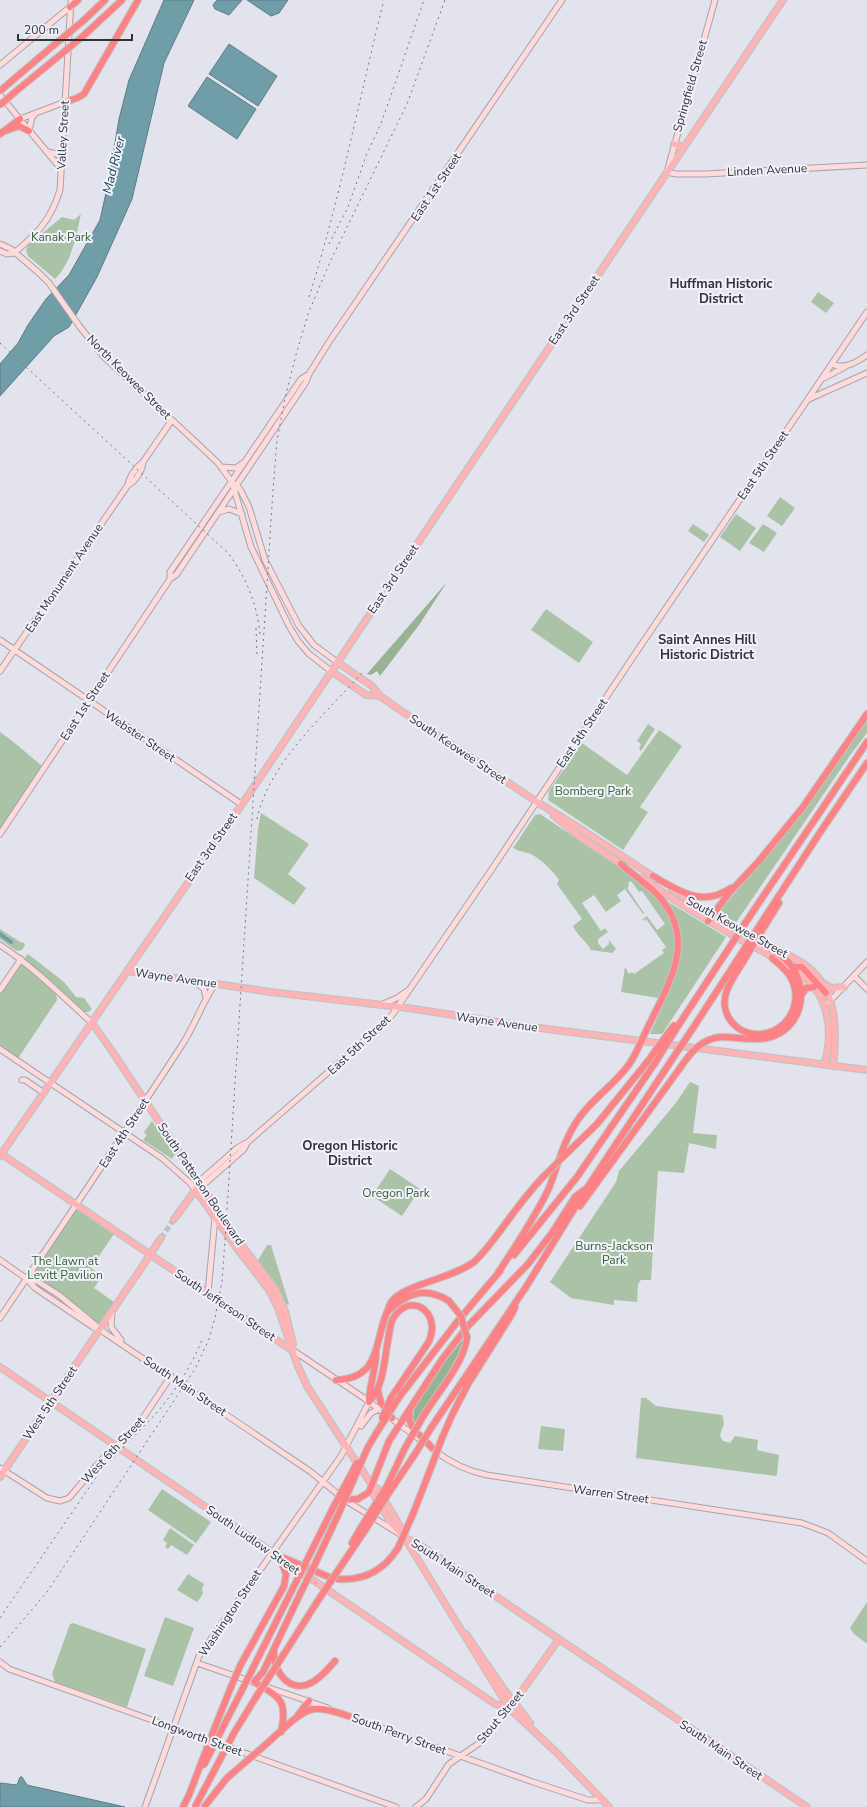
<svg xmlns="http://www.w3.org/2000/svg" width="867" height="1807" font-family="'Nunito Sans',sans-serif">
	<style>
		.green { fill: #aac3a6 }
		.forest { fill: #98b294 }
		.water { fill: #6f9da8; stroke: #5d7d86 }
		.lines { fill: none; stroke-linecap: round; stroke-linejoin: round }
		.canal { stroke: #6f9da8; stroke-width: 4 }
		.primary-tunnel { stroke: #bfc0c8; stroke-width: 5.5; stroke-dasharray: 5.5 3; stroke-linecap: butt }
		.secondary-casing { stroke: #a4a5ad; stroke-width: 7 }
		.primary-casing { stroke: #c2c2c3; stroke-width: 8 }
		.highway-casing { stroke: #c2c2c3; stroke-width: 8 }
		.secondary { stroke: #fedadb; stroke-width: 5 }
		.primary { stroke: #feb4b6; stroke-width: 5.5 }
		.highway { stroke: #fd8286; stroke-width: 6 }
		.rail { stroke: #77787d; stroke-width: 1; stroke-dasharray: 2 4; stroke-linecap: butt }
		.highway-bridge-casing { stroke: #c2c2c3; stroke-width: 8; stroke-linecap: butt }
		.highway-bridge { stroke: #fd8286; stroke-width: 6 }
		.labels { text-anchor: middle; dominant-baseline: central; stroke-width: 4; stroke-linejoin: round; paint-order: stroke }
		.street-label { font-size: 12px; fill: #323336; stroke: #f0f1fa }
		.park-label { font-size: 12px; fill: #396034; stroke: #f0f1fa }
		.water-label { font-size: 13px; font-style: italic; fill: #133e47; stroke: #f0f1fa }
		.neighbourhood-label { font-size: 13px; font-weight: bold; fill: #323336; stroke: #f0f1fa }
	</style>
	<rect width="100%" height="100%" fill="#e2e3ec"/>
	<path class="green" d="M81,214C76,236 72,262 55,279L28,256L26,251L28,245L62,217L74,220Z
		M818,292L834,303L826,313L811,302Z
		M780,497L795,508L782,526L767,516Z
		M736,514L756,528L740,551L720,537Z
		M693,524L709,535L704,542L688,531Z
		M763,524L777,533L764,552L749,543Z
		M546,609L593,642L579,663L531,630Z
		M867,720V733L851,754L735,924L717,914L800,817Z
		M648,724L655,729L641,751L639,749L641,744L637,741Z
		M659,730L682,746L640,807L648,812L623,850L548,800L549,791L582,743L627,775Z
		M0,732C16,743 29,756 45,768L0,834Z
		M261,813L309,844L288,874L306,888L294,905L254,878L258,829Z
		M540,814L625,871L650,890L660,900L672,924L675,940V958L659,998L621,992L625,967L629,974L632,972L634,974L664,953L662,950L666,947L646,919L644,921L643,919L647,916L657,930L665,924L642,891L639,892L631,881L628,883L629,886L627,888L644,913L643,914L625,889L617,895L621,901L606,912L594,895L582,903L601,931L605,928L608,932L598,939V943L603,949L609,944V940L616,949L612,953L591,950C586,940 577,936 573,926L582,919L557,884L559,880C552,870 542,860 531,854C525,852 518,851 513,848L535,815Z
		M665,900L726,937L662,1034H650C658,1014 684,966 680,947C677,931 670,915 665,900Z
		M0,929L20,942L24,943L25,945L22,950L17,951L0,939Z
		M28,954L64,982L76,997L84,998L92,1009L88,1012H82L26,961L25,957Z
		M21,959L55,989L57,1000L17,1060L0,1049V990Z
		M690,1082L699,1086L693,1133L717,1135L716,1149L689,1143L684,1173L658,1171L651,1280H641L638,1284L637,1302L614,1300V1305L571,1298L550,1282L616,1182L619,1171L675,1104Z
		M152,1121L175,1154L172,1159L143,1140L147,1135L144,1132Z
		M390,1169L420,1189L402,1216L372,1196Z
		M77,1205L116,1231L91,1268L102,1276L94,1288L117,1304L100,1329L37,1282L27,1279Z
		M267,1245H271L289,1304L286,1305L276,1287L257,1262Z
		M641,1398H646L656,1406L722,1415C726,1425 722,1427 720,1436L723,1441L730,1443L735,1436L758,1440L757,1450L779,1455L777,1475L776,1476L636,1458Z
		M541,1426L565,1429L563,1451L538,1449Z
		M162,1489L211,1522L196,1543L148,1510Z
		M170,1528L194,1545L187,1555L171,1545L168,1549L165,1547L167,1543L163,1540Z
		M188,1574L204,1584L202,1589L203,1594L197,1602L177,1590Z
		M867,1602V1642L866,1643L854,1634L850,1628Z
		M165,1617L194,1628L173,1686L144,1676Z
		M73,1623L146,1649L127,1707L55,1682L52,1674L70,1624Z"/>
	<path class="forest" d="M447,582L419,625L380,676L377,671L371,675L367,674Z
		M463,1339C459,1362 429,1401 415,1423L413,1418L414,1408L419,1399L440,1368Z"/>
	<path class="water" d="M164,0H194L164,63L132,199L97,277L69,327L54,336L0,396V364L18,343L28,325L46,299L69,275L100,220L109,179L119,119L129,80Z
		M217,0H242L229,15L215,9L213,5Z
		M247,0H288L279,13L271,16Z
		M229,44L277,76L258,106L209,74Z
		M207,77L256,109L237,139L188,106Z
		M20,1777H22L27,1785L125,1807H0V1783L17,1785Z"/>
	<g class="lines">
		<path class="canal" d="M0,934L11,942"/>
		<path class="primary-tunnel" d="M161,1238L174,1219"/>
		<defs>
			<path id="secondary" d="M715,0L667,172L676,174H706L867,165
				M0,65L70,7
				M0,95L61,169
				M20,119L65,102
				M29,131L32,117L36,113
				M48,152L57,154L63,148
				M0,244L11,249L39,273L49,283L80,327L104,357L199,445L218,463L232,482L251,547L289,626L298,641L309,654L331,671
				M0,251L7,254L14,253
				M14,253C37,234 51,220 60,190L71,0
				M832,364C844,370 857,362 867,355
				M824,378L845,367
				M809,399L867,373
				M221,467L236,468L243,463
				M236,484L241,491L249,507L265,560L299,626L314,645L337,662
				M128,485C135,482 143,470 143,462
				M219,512L229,509L242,514
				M170,579V572L301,379L309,374
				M0,640L241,804
				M0,671L128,485C129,477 136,467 143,462L172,420
				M0,834L170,579L176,575L306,382L309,374L329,342L562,0
				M0,945C34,967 62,996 92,1023
				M854,976L867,989
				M196,982L204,989L206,998
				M0,990L21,959
				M829,1002L867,962
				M381,1005L397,998L407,991
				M0,1049L162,1158L190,1183L196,1191
				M22,1080H25L44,1093
				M200,1183L203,1178L237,1148L248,1142L265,1127L385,1023L392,1015L492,869L635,654L867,312
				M202,1186L244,1149L247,1143
				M0,1260L27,1279L35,1288L93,1327L100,1329
				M27,1279L37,1281L59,1295L105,1333L311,1472L345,1500L403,1536
				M208,1293L215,1218
				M112,1311L111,1327L121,1340
				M0,1318C61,1227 122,1137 182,1045C195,1025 202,1003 215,984
				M294,1351L364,1398L422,1441
				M361,1426L371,1413L379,1409
				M435,1451C451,1463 467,1471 487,1475L802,1523L828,1533L867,1561
				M0,1468L47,1498L60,1501L69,1498L102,1459L137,1427L171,1376
				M0,1662L9,1669L396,1807
				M197,1663L328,1708
				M357,1719L533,1782L588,1800H602
				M145,1807L199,1656L341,1456L369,1402
				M416,1807L426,1799L449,1764L478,1744L509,1708"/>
			<path id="primary" d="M674,144L684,147
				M337,662L372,686L380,696L397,708L537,802L584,831L657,879
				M331,671L366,695L380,696
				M554,816L580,837L624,866
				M642,878C673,900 705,919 738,938C760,951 798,967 814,987C831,1009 832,1040 824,1065
				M672,889L712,916L733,926
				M771,946C782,952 793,957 804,964C838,988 837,1030 833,1066
				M127,971L271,992L408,1008L524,1026L867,1070
				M821,982L831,988L844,987
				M92,1023L112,1051L237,1239L276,1290L285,1311L293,1344
				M0,1153L293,1351
				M0,1156L253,788L783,0
				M196,1191L239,1251L269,1290L278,1308L297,1364L307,1386L351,1454L372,1485L378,1489L384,1499L400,1526L409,1545L509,1708L555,1751L609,1807
				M174,1219L197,1188
				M136,1276L161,1238
				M0,1367L495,1704L509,1708
				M0,1477L133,1280
				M372,1485V1492L391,1523L404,1537L423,1547L807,1807
				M466,1634L503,1688L530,1723
				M512,1705L559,1639"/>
			<path id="highway" d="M70,7L78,0
				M83,21L105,0
				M82,37L122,0
				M0,91L54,45
				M15,92L54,60
				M65,102L77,98L84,94L138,0
				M5,131L19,126L29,131
				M0,134L20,119
				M653,876C679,891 702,908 731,888
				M708,921L730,892L759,861L803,807L867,714
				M746,922L867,742
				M758,928L821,831L867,763
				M761,932L779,903
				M750,950C743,963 733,976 727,990C718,1013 736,1036 761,1034C788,1032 804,1002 791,978C787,970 779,964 772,958
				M792,972L795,967H802L826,993
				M802,994L806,988L814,987
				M678,1026L733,942
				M693,1028L745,948
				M721,1037C736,1037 752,1041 767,1038C802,1030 811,989 789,963C778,950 746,935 730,925
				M563,1157L597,1124L648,1061
				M580,1206L680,1068
				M514,1255L577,1177L655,1063
				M498,1273C516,1245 535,1218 549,1188C558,1165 563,1142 577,1121C591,1099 615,1085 630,1063C638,1051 643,1036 650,1023C667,987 693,946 667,907C656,889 636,878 621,864
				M388,1311C408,1293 425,1286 449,1301
				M336,1380C381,1378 374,1343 387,1312C389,1308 389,1304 392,1301C406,1284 451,1279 474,1262C485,1252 494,1239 503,1227C516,1209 528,1193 543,1177
				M378,1391L381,1403L392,1418
				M400,1396L457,1322L500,1271
				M369,1402C385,1385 384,1357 389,1335C390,1327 391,1319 397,1313C416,1292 442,1317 428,1343L391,1398
				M369,1402C369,1384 377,1368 376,1350
				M410,1409C405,1429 422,1435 432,1448
				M421,1420C435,1395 463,1366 467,1338
				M431,1428L526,1287L587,1188L669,1064
				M442,1438L452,1415L468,1384L512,1314L515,1307
				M368,1447L377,1432
				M387,1486L405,1448
				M390,1491L415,1454
				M345,1500L358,1499L369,1492L389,1441L443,1358L468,1326L528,1264L552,1233L575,1197L584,1190
				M413,1514L432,1465
				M352,1543L360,1529
				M310,1554L332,1510
				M279,1556L329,1577
				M316,1562L338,1515
				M343,1563L364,1532
				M338,1579C364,1581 384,1570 398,1548
				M274,1651C272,1671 290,1694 311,1683C321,1678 328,1669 335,1661
				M284,1654L317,1602
				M240,1666L284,1586L286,1574L279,1556
				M253,1668L293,1588
				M298,1715L309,1701
				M215,1727L231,1687
				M221,1731L241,1692
				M281,1732C288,1700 280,1697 254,1682L263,1672L301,1592
				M234,1733L256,1697
				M264,1746C276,1736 299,1711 314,1709C326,1707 348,1716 360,1720
				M183,1807L189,1795"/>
		</defs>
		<use href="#secondary" class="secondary-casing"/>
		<use href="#primary" class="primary-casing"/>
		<use href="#highway" class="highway-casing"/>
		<use href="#secondary" class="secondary"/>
		<use href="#primary" class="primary"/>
		<use href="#highway" class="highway"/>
		<path class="rail" d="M329,244L348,207L366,156L382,121L424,0
			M309,297C340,199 359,99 384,0
			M0,343L228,553C246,577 257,603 260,634
			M256,628L257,656
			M257,819C268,764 326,713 363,672
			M0,1618L99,1473C114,1456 130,1441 146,1424C170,1400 189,1371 202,1340
			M0,1647L47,1592L195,1369L209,1339L215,1318L222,1282L225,1240L273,490L277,441L285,398L297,351L308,314L330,262L407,104L445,0"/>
		<defs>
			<path id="highway-bridge" d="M54,45L83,21
				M54,60L82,37
				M0,105L15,92
				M733,942L746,922
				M745,948L758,928
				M750,950L761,932
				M648,1061L674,1025
				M655,1063L678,1026
				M669,1064L693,1028
				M680,1068C691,1052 701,1039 721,1037
				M543,1177L563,1157
				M449,1301L461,1316L467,1338
				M382,1418L391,1398
				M377,1432L400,1396
				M405,1448L421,1420
				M415,1454L431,1428
				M432,1465L442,1438
				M332,1510L357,1463
				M338,1515L368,1447
				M360,1529L387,1486
				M364,1532L390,1491
				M398,1548L413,1514
				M293,1588L310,1554
				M301,1592L316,1562
				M317,1602L343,1563
				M231,1687L240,1666
				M241,1692L253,1668
				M256,1697L284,1654
				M204,1765L221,1731
				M189,1795L215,1727
				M195,1807L234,1733
				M204,1807L227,1778L264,1746"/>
		</defs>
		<use href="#highway-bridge" class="highway-bridge-casing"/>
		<use href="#highway-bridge" class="highway-bridge"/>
	</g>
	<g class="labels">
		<g class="street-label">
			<text transform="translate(690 86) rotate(-74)">Springfield Street</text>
			<text transform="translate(63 135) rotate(-87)">Valley Street</text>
			<text transform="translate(767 170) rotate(-3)">Linden Avenue</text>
			<text transform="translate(436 187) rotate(-56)">East 1st Street</text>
			<text transform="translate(574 310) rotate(-56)">East 3rd Street</text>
			<text transform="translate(129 377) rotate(45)">North Keowee Street</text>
			<text transform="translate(763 465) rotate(-56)">East 5th Street</text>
			<text transform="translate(64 578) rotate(-56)">East Monument Avenue</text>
			<text transform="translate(393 579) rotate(-56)">East 3rd Street</text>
			<text transform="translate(85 706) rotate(-57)">East 1st Street</text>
			<text transform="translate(582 733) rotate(-56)">East 5th Street</text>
			<text transform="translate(140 736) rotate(34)">Webster Street</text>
			<text transform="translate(458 749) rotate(34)">South Keowee Street</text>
			<text transform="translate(211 847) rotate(-55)">East 3rd Street</text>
			<text transform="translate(737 927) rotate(29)">South Keowee Street</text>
			<text transform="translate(176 978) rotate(8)">Wayne Avenue</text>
			<text transform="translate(497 1022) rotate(8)">Wayne Avenue</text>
			<text transform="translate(359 1045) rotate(-43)">East 5th Street</text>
			<text transform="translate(124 1133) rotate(-57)">East 4th Street</text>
			<text transform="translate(201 1184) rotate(56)">South Patterson Boulevard</text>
			<text transform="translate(225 1305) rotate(34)">South Jefferson Street</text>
			<text transform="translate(185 1386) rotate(34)">South Main Street</text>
			<text transform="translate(50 1403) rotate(-56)">West 5th Street</text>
			<text transform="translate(113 1450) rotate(-47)">West 6th Street</text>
			<text transform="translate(611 1494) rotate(8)">Warren Street</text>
			<text transform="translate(253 1540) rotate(35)">South Ludlow Street</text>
			<text transform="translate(453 1568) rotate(33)">South Main Street</text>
			<text transform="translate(230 1613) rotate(-56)">Washington Street</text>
			<text transform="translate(500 1717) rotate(-50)">Stout Street</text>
			<text transform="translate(399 1734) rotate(20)">South Perry Street</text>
			<text transform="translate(197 1736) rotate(20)">Longworth Street</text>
			<text transform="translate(721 1750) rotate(34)">South Main Street</text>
		</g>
		<g class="park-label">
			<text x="61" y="237">Kanak Park</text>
			<text x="593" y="791">Bomberg Park</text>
			<text x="396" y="1193">Oregon Park</text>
			<text x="614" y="1246">Burns-Jackson<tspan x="614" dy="14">Park</tspan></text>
			<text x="65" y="1261">The Lawn at<tspan x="65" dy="14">Levitt Pavilion</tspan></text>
		</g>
		<g class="water-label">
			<text transform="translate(114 165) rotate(-76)">Mad River</text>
		</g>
		<g class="neighbourhood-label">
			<text x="721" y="284">Huffman Historic<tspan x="721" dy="15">District</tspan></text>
			<text x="707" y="640">Saint Annes Hill<tspan x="707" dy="15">Historic District</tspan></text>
			<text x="350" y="1146">Oregon Historic<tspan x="350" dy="15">District</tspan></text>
		</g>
	</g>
	<path d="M18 34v6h114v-6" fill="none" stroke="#323336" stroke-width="2"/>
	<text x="24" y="34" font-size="12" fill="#323336" stroke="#f0f1fa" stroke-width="3" paint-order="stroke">200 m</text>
</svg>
